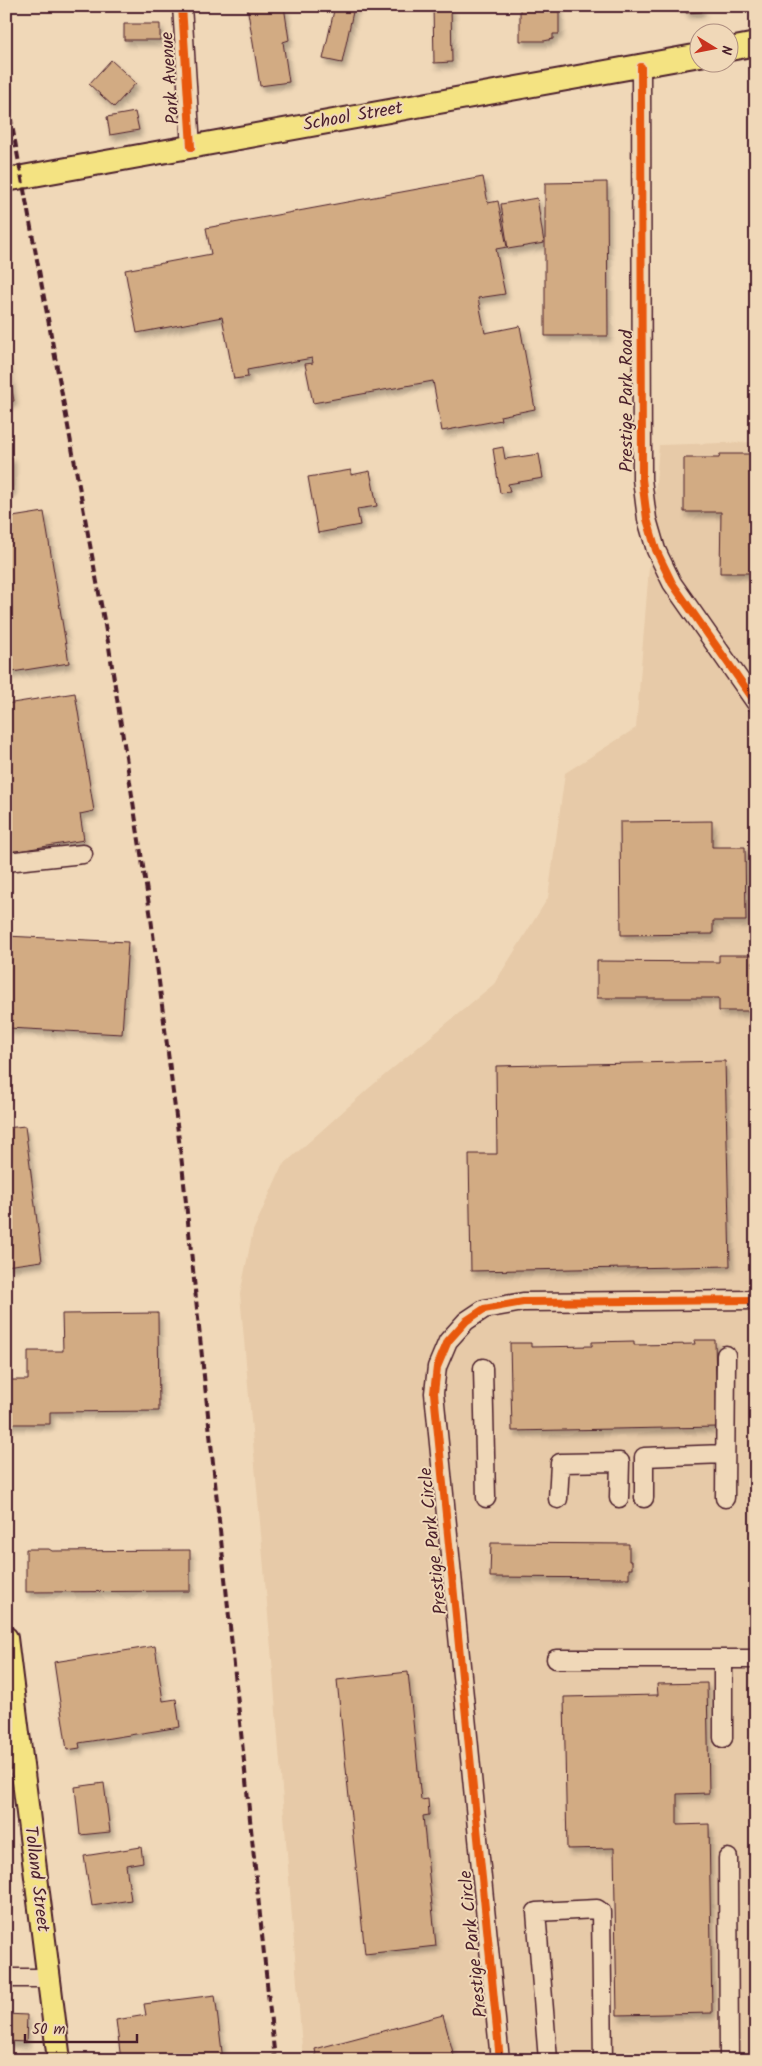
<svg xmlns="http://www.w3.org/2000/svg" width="762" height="2066" font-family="Kalam,sans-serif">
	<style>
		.built { fill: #e7caa8 }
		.building { fill: #d2ab83; stroke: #4a1f2b; filter: url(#shadow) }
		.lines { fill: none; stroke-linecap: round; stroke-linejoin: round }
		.minor-casing { stroke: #4a1f2b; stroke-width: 21 }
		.major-casing { stroke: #4a1f2b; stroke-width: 26 }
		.minor { stroke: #f0d8b8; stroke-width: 18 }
		.major { stroke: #f4e382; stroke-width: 22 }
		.rail { stroke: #4a1f2b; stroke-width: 4; stroke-dasharray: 8 4; stroke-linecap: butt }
		.cycleway-casing { stroke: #f0d8b8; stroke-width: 11 }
		.cycleway { stroke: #e8590c; stroke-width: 8 }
		.labels { text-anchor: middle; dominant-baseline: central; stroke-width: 4; stroke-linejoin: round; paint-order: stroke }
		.street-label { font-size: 18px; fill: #4a1f2b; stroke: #f0d8b8 }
	</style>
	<defs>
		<filter id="shadow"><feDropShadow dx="3" dy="5" stdDeviation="2.5" flood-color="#0004"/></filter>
	</defs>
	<rect width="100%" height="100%" fill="#f0d8b8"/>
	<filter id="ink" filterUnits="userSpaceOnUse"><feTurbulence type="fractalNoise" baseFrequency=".02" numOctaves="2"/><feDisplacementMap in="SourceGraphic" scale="10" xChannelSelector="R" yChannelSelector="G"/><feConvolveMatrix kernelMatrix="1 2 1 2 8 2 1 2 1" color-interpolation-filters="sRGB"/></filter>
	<g filter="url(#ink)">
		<path class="built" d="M756,442V2060H303L272,1660L240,1294L253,1231L282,1166L368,1089L494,984L548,898L565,773L636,728L659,445Z"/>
		<path class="building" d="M247,6H284L289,40L283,42L289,82L260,86Z
			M335,6H358V8L354,7L342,63L323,59Z
			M433,6H451L452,62L434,63Z
			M520,6H559V34H553V39L544,41H520Z
			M676,6H701L702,12L686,13V7Z
			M124,24H160V40H124Z
			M111,60L136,83L114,107L89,84Z
			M135,112L139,130L110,135L107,117Z
			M483,177L488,203L498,201L507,247L496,249L505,294L478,298L485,333L520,326L535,409L500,416L501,420L442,431L433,381L313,403L305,364L313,363L312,358L247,370L248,377L234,379L222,317L137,333L125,270L211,254L206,228Z
			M607,182L608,336H545V183Z
			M537,198L544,243L508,249L501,204Z
			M6,355L14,401L6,402Z
			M503,447L505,459L539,454L543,478L508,484L510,492L500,493L493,449Z
			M720,454H756V573H720L721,512H684V458H719Z
			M6,457H12V491H6Z
			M351,470V475L370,471L377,506L357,509L360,525L318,533L308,477Z
			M44,512L69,663L6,673V518Z
			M75,693L94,811L80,814L84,840L6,853V704Z
			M712,821V847H745L746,921H713V934L621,935L620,822Z
			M6,936L128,942L122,1034L8,1028L9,1001L6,1000Z
			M719,955H753V1011H719V998H597V961L719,962Z
			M725,1061L730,1266L471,1271L469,1154H497L496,1066Z
			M25,1126L42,1261L6,1266V1128Z
			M158,1313L159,1411L50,1412V1424H8V1380H28V1351H63L62,1314Z
			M694,1340H715L717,1427L512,1431L510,1343H531V1347L592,1346V1342L634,1341V1345L695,1344Z
			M491,1543L629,1544V1561H632V1569H629V1578L490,1577Z
			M26,1549H49L52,1551L190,1550V1591L26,1592Z
			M155,1646L163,1701L176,1699L180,1727L79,1743L80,1748L67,1750L54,1662Z
			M408,1672L421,1800L428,1799L429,1815L423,1816L436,1946L365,1954L337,1680Z
			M707,1683L709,1793L677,1794V1825L709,1824L712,2013L617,2015L614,1848L567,1849L564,1697L658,1695L657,1684Z
			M104,1783L110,1832L80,1835L75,1787Z
			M141,1847L143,1862L126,1865L131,1900L92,1906L84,1856Z
			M215,1995L223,2060H121L116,2020L146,2015L144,2004Z
			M6,2014L27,2015L26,2042L6,2041Z
			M443,2015L455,2060H317L315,2049Z"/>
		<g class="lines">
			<defs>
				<path id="minor" d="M182,6L191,147
					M641,67L642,479L647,519L656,550L672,583L756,703
					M6,862L83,854
					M483,1368L486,1498
					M644,1498V1457L725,1454
					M725,1498L726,1355
					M558,1499L560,1463L620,1462L619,1498
					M556,1659H756
					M723,1659V1738
					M728,1858L729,2060
					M6,1978H48
					M500,2060L434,1393L437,1367L448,1341L466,1321L484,1309L523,1302L756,1300
					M548,2060L536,1912L597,1909L601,1912L603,2060"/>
				<path id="major" d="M730,49L756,44
					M6,180L700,55
					M6,1638L59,2060"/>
			</defs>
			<use href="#minor" class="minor-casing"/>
			<use href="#major" class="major-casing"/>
			<use href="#minor" class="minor"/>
			<use href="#major" class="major"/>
			<path class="rail" d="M6,93L109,647L151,918L182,1164L275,2060"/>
			<defs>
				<path id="cycleway" d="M182,6L191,147
					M641,67L642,479L647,519L656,550L672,583L756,703
					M500,2060L434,1393L437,1367L448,1341L466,1321L484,1309L523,1302L756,1300"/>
			</defs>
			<use href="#cycleway" class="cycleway-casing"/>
			<use href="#cycleway" class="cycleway"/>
		</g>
	</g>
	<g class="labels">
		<g class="street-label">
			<text transform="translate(171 78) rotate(-94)">Park Avenue</text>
			<text transform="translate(353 117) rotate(-10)">School Street</text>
			<text transform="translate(627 401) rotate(-90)">Prestige Park Road</text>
			<text transform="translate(434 1541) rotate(-96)">Prestige Park Circle</text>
			<text transform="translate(36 1879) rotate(83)">Tolland Street</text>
			<text transform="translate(474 1944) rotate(-96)">Prestige Park Circle</text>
		</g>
	</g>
	<rect width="762" height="2066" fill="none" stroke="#f0d8b8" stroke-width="25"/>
	<rect x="12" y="12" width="737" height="2041" fill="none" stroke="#4a1f2b" stroke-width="2" filter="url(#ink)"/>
	<g transform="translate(714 48) rotate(100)"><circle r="24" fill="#f0d8b8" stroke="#ae8e80"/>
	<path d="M0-4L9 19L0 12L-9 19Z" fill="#c8321e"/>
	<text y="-8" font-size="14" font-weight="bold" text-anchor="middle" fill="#4a1f2b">N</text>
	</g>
	<path d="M25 2034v8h112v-8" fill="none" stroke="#4a1f2b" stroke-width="2.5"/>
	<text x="32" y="2034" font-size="15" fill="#4a1f2b" stroke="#f0d8b8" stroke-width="4" paint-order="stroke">50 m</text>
</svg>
